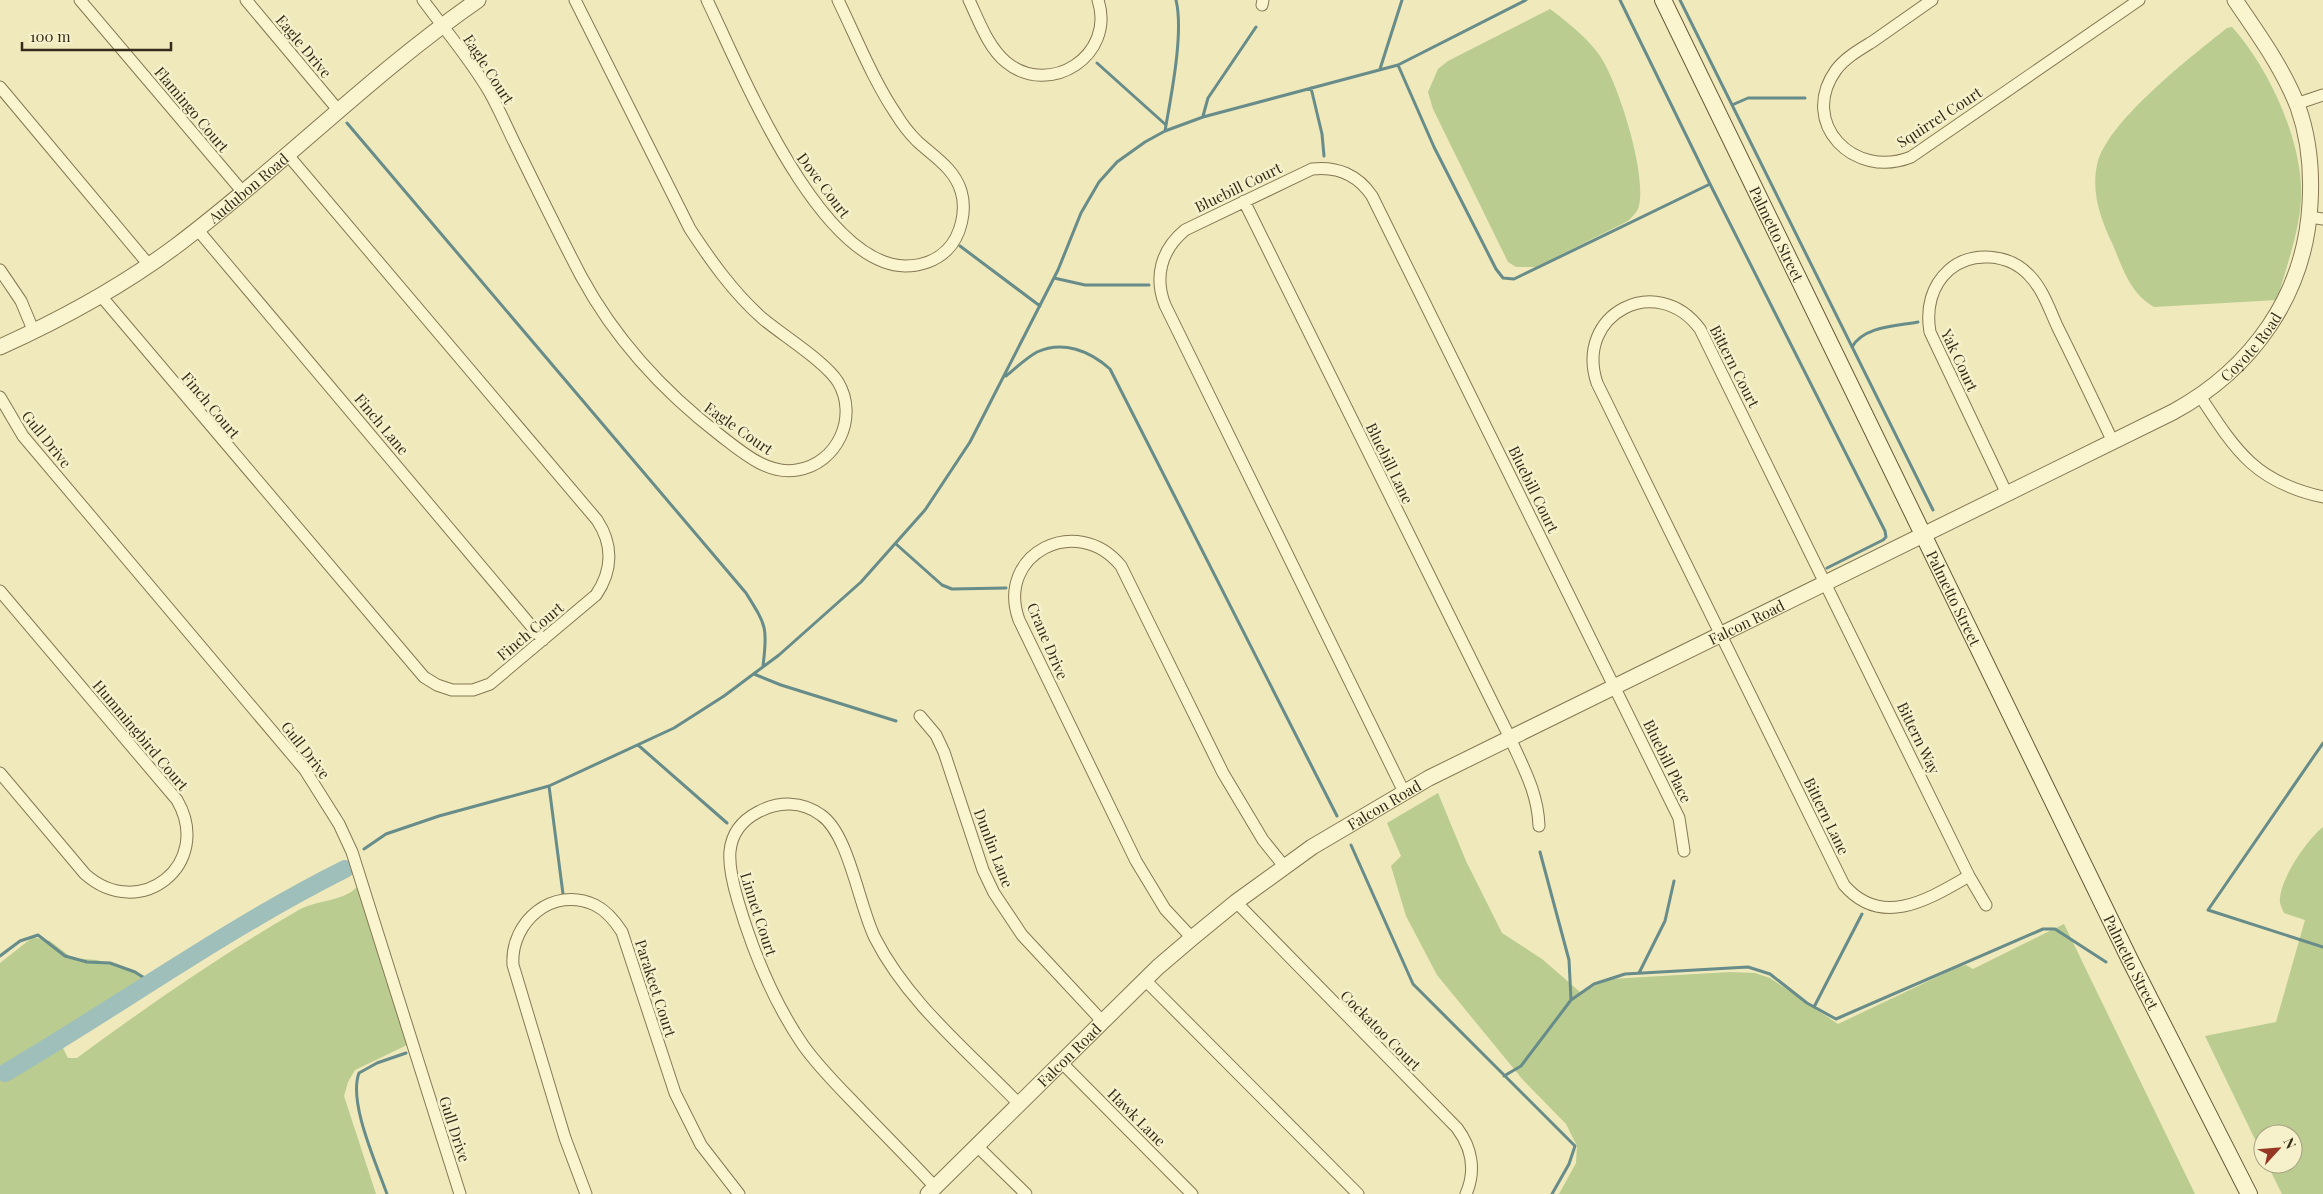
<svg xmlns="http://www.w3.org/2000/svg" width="2323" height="1194" font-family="'Playfair Display',serif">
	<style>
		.green { fill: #bacc8f }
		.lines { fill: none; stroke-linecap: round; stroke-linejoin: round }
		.stream { stroke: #678c8a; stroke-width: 3 }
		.river { stroke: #9fbfbb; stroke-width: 18 }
		.minor-casing { stroke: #867854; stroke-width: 13 }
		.tertiary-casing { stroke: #867854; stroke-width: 17 }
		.secondary-casing { stroke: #675838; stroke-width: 18 }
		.minor { stroke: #faf5ce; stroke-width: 11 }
		.tertiary { stroke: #faf5ce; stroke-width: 15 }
		.secondary { stroke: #faf5ce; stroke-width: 16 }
		.labels { text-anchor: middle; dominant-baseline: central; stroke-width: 5; stroke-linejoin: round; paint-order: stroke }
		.street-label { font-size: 15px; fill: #342b1a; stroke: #f6f1ca }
	</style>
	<rect width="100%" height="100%" fill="#efe9bb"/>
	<path class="green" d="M1550,9C1566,21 1589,39 1600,56C1618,82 1649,179 1638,209C1636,213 1631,218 1628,221L1536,267H1516L1508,262L1433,109L1428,92L1438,69L1448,61Z
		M2232,27C2267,66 2298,131 2301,185C2303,224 2287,263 2277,300L2154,307C2130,293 2123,269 2113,245C2101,220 2091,193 2097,165C2106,122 2192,56 2227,28Z
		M1438,793L1466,861L1502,933L1542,959L1580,992L1610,979L1730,972L1755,973L1770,978L1838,1024L1958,967L1966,965L1973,969L2064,924L2195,1194H1559L1576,1163L1577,1146L1566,1124L1523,1080L1437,975L1406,916L1391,866L1401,856L1387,823Z
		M2323,827V1194H2282L2267,1164H2293V1134H2263V1156L2205,1036L2276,1022L2305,920L2284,913C2282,909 2279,903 2280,898C2282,876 2307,840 2323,827Z
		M357,887L407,1045L355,1070L348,1082L344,1096L376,1194H0V963L33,937L50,941L72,958L97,960L148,977C118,997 85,1019 63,1048L68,1058H77C149,1005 221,955 297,911C314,900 343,902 357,887Z"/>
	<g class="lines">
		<path class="stream" d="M1620,0L1710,184L1885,531L1886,537L1883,540L1827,568
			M1680,0L1933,510
			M1097,63L1166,125
			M1398,65L1434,147L1496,269L1503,278L1514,279L1710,184
			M1380,69L1402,0
			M1311,88L1322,134L1324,156
			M1732,105L1748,98H1805
			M1203,116L1208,98L1256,27
			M347,123L746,593C766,625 768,627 763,666
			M1165,131C1171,96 1184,33 1176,0
			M960,246L1040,306
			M1054,278L1085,285H1149
			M1852,347C1864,326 1897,326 1918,322
			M1006,376C1016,368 1026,358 1037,352C1063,340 1090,351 1110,369L1337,816
			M896,544L942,585L952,589L1006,588
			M754,674L781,685L896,721
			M2323,743L2208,910L2323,947
			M638,745L727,823
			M549,786L563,894
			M1351,845L1413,984L1575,1146L1569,1164L1552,1194
			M364,849L386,834L439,816L549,786L674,728L724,696L779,655L861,582L925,510L970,442L1058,270L1081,213L1099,182L1117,162L1145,142L1165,131L1203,117L1398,65L1526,0
			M1540,852L1569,960L1571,1000
			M0,956L20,941L38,935L65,956L87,962L110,963L135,972L152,983
			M1639,973L1665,921L1674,881
			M1814,1007L1862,914
			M1504,1076L1521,1066L1571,1000L1594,984L1625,974L1748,967L1770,974L1807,1003L1836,1019L2043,929H2055L2106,962
			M387,1194C376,1163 348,1102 359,1073L377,1063L406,1053"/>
		<path class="river" d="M5,1073C119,1006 227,928 345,869"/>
		<defs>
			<path id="minor" d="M80,0L242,191
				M246,0L339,111
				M423,0C445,30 471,60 490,93C500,111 508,130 517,148C538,191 559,234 581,276C615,339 665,393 721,436C743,453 768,475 797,470C837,464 859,417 838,382C826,362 782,335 762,318C733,292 711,261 690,229L575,0
				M707,0C740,68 818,264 905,266C920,266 936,261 947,250C961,236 967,210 961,191C954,168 933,156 917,141C909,133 902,124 896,114C873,80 856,37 838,0
				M969,0C979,21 988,47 1006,62C1050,98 1116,55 1098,0
				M1932,0C1912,14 1892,28 1872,42C1859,50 1845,58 1836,70C1798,123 1854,180 1911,157L2139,0
				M1262,5L1263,0
				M0,87L149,265
				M2296,104L2323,95
				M1244,201L1510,738C1523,767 1538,793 1539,826
				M2310,217L2323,219
				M197,229L543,640
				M0,270L21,301L34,332
				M101,296L424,677L437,685L452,690H473L490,684L596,595C613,570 613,544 597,520L287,154
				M2200,396C2236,451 2255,482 2323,497
				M0,397L23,436L305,770L339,824L352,852L460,1194
				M2007,494L1930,332C1926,309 1931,286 1949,270C1972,250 2009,254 2029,275C2043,289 2050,311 2058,328C2077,366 2095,404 2113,442
				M0,591L177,800C214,864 140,923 85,874L0,773
				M920,716L936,735L944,752L983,870L994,893L1022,935L1103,1022
				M1404,792L1165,305C1154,277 1161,250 1185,230L1312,169C1337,166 1358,175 1372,196L1679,818L1684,851
				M1969,876C1929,899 1882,929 1844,885L1597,383C1574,314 1657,271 1700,329L1969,876L1986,905
				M1236,902L1457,1128C1472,1148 1476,1171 1466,1194
				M1192,938L1165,909L1136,861L1019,620C995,554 1077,512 1121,566L1223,773L1263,840L1284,866
				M1145,980L1358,1194
				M1061,1062L1192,1194
				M977,1146L1026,1194
				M935,1187C911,1161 886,1136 862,1111C841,1089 820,1069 803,1045C773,1001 753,952 738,901C728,867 720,832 758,812C779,801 802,801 821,815C849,834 859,906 875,938C908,1003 969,1052 1019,1104
				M586,1194L565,1138L513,965C510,922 553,885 595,905C607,911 615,921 622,932L675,1093L701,1145L739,1194"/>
			<g id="tertiary">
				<path id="s1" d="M0,347C62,319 121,287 176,246C280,168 371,74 478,0"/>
				<path id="s2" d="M928,1194L1158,967L1192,938L1236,902L1312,847L1429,778L2173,412C2252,369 2305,295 2310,204C2312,172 2309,138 2298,107C2283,68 2258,34 2235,0"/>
			</g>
			<g id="secondary">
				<path id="s3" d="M1663,0L2130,960L2249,1194"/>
			</g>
		</defs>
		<use href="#minor" class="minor-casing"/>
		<use href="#tertiary" class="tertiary-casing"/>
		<use href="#secondary" class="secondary-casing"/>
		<use href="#minor" class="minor"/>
		<use href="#tertiary" class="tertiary"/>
		<use href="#secondary" class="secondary"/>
	</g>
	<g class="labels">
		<g class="street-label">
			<text transform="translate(304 46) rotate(50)">Eagle Drive</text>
			<text transform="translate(489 69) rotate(57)">Eagle Court</text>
			<text transform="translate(192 109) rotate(50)">Flamingo Court</text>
			<text transform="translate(1939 117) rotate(-33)">Squirrel Court</text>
			<text transform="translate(824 185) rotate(53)">Dove Court</text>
			<text stroke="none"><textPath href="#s1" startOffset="296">Audubon Road</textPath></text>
			<text transform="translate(1238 187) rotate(-26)">Bluebill Court</text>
			<text stroke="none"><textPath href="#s3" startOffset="260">Palmetto Street</textPath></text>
			<text stroke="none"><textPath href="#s2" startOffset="1586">Coyote Road</textPath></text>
			<text transform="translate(1960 360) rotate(65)">Yak Court</text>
			<text transform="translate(1735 366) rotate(63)">Bittern Court</text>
			<text transform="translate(211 405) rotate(50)">Finch Court</text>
			<text transform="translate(382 424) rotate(50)">Finch Lane</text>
			<text transform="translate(739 428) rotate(35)">Eagle Court</text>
			<text transform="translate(47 439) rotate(51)">Gull Drive</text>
			<text transform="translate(1390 463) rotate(64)">Bluebill Lane</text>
			<text transform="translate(1534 489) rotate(64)">Bluebill Court</text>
			<text stroke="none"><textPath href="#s3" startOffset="665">Palmetto Street</textPath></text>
			<text stroke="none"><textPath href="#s2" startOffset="1008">Falcon Road</textPath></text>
			<text transform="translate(530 631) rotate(-40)">Finch Court</text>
			<text transform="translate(1048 641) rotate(67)">Crane Drive</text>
			<text transform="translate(141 735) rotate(50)">Hummingbird Court</text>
			<text transform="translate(1919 738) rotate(64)">Bittern Way</text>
			<text transform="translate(306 750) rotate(52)">Gull Drive</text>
			<text transform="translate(1668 761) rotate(64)">Bluebill Place</text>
			<text stroke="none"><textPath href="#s2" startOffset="602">Falcon Road</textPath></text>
			<text transform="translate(1827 816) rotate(64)">Bittern Lane</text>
			<text transform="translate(994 848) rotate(69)">Dunlin Lane</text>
			<text transform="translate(759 914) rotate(72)">Linnet Court</text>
			<text stroke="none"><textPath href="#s3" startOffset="1070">Palmetto Street</textPath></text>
			<text transform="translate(656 988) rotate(72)">Parakeet Court</text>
			<text transform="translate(1381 1030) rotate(45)">Cockatoo Court</text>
			<text stroke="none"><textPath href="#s2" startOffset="198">Falcon Road</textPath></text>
			<text transform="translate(1137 1117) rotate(45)">Hawk Lane</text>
			<text transform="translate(455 1129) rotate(72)">Gull Drive</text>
		</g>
	</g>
	<g transform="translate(2278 1149) rotate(64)"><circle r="24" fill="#f6f1ca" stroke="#a8a284"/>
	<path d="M0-4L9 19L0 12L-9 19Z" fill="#963723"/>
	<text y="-8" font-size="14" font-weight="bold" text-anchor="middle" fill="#342b1a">N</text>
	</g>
	<path d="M22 42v8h149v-8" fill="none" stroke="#342b1a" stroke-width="2.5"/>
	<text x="30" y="42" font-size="15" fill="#342b1a" stroke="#f6f1ca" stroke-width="4" paint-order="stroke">100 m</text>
</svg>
